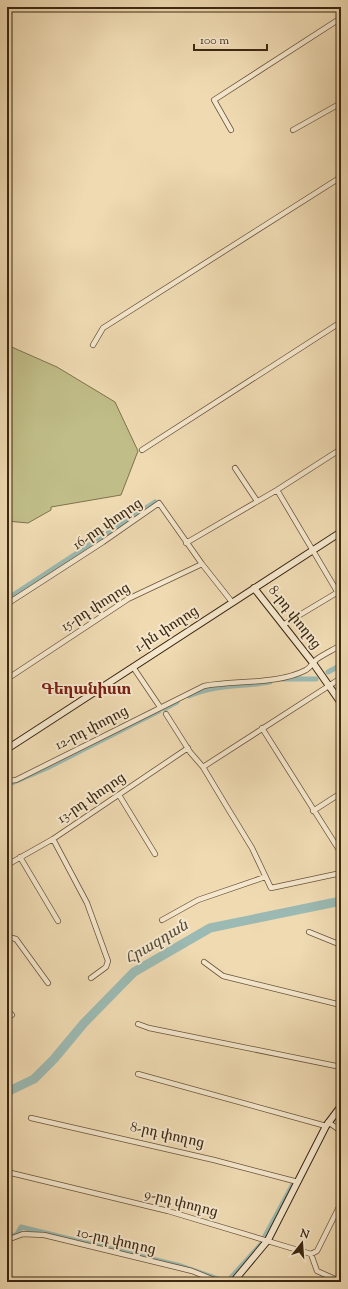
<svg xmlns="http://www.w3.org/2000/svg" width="348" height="1289" font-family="'Sorts Mill Goudy','Noto Serif Armenian',serif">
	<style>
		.green { fill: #c0bd88; stroke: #7e724d }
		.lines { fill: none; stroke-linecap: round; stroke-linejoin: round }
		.canal { stroke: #9bbab3; stroke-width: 5 }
		.river { stroke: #9bbab3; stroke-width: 9 }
		.street-casing { stroke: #69543a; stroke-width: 6 }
		.secondary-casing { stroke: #3c2812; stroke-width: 8 }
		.street { stroke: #f5e7cd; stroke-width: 4.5 }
		.secondary { stroke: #f5e7cd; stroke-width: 6 }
		.labels { text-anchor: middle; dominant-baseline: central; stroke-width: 4; stroke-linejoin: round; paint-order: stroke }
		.street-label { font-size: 14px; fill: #3c2812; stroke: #f5e7cd }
		.water-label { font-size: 15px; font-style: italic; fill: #544c3a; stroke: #f5e7cd }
		.quarter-label { font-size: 16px; font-weight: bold; fill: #7a1f14; stroke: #f5e7cd }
	</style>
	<rect width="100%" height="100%" fill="#efdab2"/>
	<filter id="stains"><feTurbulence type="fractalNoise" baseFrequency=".005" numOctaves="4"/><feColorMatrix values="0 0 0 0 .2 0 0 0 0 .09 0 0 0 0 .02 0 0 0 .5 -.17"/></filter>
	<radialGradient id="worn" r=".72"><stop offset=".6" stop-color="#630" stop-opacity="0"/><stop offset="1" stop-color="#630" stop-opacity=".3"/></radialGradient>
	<path class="green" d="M7,345L57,367L115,402L138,451L121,495L51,507V510L28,523L7,521Z"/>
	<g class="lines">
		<path class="canal" d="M7,599L155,502
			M328,672L341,665
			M283,679H316
			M189,696C215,684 243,687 270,682
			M164,709L177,702
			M7,785L47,768L159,711
			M8,1238L17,1234L21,1227L181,1266L227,1282L262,1243
			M264,1238L293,1184"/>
		<path class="river" d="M7,1092L34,1079L54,1059L84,1023L134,972L210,928L341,901"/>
		<defs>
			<path id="street" d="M231,130L214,100L341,18
				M293,130L341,103
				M93,345L103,328L341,177
				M142,450L341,322
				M235,468L257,501
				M277,490L341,598
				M186,543L277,490L341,449
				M7,604L103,542L159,503L202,564L232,602
				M283,625L338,592
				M133,667L160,707
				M7,679L128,599L202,564
				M166,714L190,752L203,767L227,807L252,848L271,888L341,873
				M262,728L341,853
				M203,767L341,678
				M7,781L16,780L204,686C236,680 277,685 306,670C311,667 313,662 317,659C324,654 333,650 341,645
				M119,795L155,854
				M313,811L341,793
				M53,839L87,903L108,961L106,967L91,978
				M20,857L58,921
				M7,865L53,839L188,748
				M162,920L198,900L265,877
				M309,932L341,945
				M7,940L12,938L16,939L48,983
				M204,962L223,976L341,1005
				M7,1010L12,1015
				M138,1024L149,1028L341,1067
				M138,1074L326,1126
				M31,1118L214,1160L298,1182
				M328,1122L341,1131
				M7,1172L168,1211L311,1254L317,1271L335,1279
				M7,1240L23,1234L44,1235L192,1271L219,1282
				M311,1254L317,1251L341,1203"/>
			<path id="secondary" d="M254,588L313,663L341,703
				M7,749L341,532
				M233,1282L268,1240L326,1126L341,1106"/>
		</defs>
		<use href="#street" class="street-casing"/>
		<use href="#secondary" class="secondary-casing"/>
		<use href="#street" class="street"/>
		<use href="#secondary" class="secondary"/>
	</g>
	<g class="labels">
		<g class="street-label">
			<text transform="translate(108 525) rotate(-34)">16-րդ փողոց</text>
			<text transform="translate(96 608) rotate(-32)">15-րդ փողոց</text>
			<text transform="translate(294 618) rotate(52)">8-րդ փողոց</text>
			<text transform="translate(167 630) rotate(-33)">1-ին փողոց</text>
			<text transform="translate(92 729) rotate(-27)">12-րդ փողոց</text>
			<text transform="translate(92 799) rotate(-34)">13-րդ փողոց</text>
			<text transform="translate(167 1136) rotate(13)">8-րդ փողոց</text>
			<text transform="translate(181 1204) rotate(15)">9-րդ փողոց</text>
			<text transform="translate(116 1242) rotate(13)">10-րդ փողոց</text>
		</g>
		<g class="water-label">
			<text transform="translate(157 943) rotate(-31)">Հրազդան</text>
		</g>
		<g class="quarter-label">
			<text x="86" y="690">Գեղանիստ</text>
		</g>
	</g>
	<rect width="348" height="1289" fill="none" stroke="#efdab2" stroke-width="24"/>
	<rect x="8" y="8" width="332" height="1273" fill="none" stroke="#3c2812" stroke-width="2"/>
	<rect x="12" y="12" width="324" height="1265" fill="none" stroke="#3c2812"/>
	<g transform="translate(302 1243) rotate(17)" stroke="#f5e7cd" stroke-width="3" paint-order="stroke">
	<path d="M0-3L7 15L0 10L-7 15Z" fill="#3c2812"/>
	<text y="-6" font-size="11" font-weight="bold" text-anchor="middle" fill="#3c2812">N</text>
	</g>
	<path d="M194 44v6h73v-6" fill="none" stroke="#3c2812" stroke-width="2"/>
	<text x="200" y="44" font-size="12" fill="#3c2812" stroke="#f5e7cd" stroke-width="3" paint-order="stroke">100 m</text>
	<rect width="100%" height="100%" filter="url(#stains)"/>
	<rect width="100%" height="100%" fill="url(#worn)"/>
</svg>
